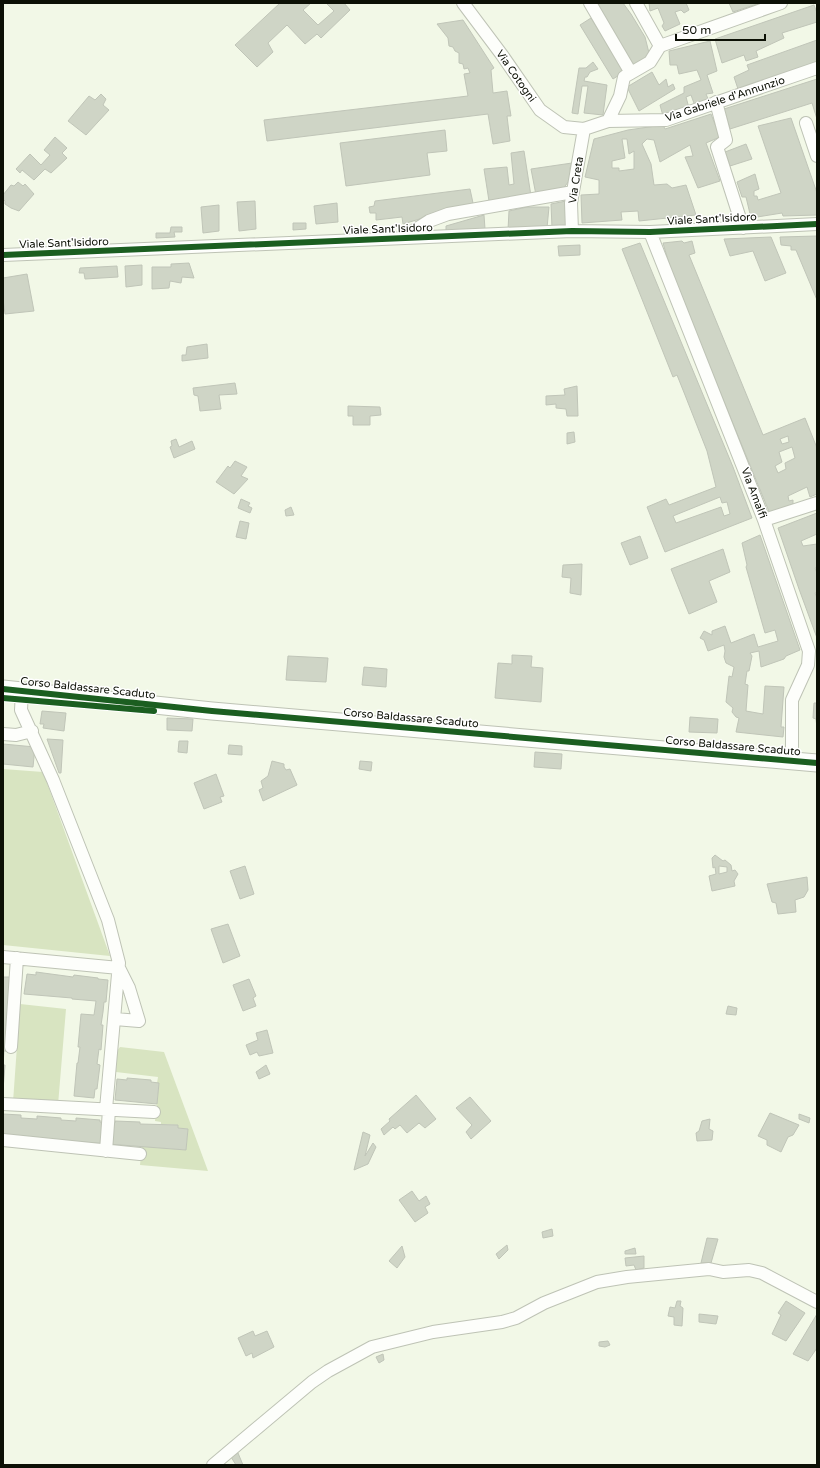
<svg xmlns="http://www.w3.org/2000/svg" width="820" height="1468" font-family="'Varela Round',sans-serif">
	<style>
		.green { fill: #d8e4c1 }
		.building { fill: #cfd5c6; stroke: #c0c5b8; fill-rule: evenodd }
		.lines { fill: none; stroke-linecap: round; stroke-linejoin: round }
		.street-casing { stroke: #bec3b5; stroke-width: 14 }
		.secondary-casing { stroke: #bec3b5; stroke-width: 19 }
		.street { stroke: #fdfefb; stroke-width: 12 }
		.secondary { stroke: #fdfefb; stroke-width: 17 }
		.cycleway-casing { stroke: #fff; stroke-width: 8 }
		.cycleway { stroke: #1b5e20; stroke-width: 6 }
		.labels { text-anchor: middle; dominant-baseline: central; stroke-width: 3; stroke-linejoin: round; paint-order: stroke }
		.street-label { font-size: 11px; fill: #0c1005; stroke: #fff }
	</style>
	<rect width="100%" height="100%" fill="#f2f8e7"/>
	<path class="green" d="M3,769L43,772L110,956L3,945Z
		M20,1004L66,1009L58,1105L13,1102Z
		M120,1047L164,1052L208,1171L140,1165L142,1146L186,1150L188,1129L178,1128V1125L161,1124V1122L155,1121L159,1083H157L158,1077L116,1072L117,1051Z"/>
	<path class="building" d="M280,3H311L303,10L318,25L334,11L326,3H344L350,10L321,38L317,34L305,44L287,25L268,43L273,52L257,67L235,45Z
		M595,3H623L631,14L645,37L650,57L631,69Z
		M649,3H686L689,10L684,13L681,10L675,12L680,24L665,31L662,26L664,23L658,8L650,11Z
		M729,3H760L733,12Z
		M814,5L817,13V22L782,33L784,38L756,51L758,57L746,61L744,55L722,63L715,39Z
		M591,18L624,72L613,79L580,25Z
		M463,20L494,68L491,70L493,93L507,91L511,116H507L510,141L493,144L488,114L267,141L264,120L468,96L464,74L470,73L468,68L464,69L463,64L459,63V53L455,51L453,47L449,46L448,38L437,24Z
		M817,40V65L739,92L734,77L749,70L747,65Z
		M710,41L717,71L707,75L713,93L706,94L709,101L695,106L691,95L686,97L689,108L663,116L660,105L684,93V87L701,80L697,70L679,74L677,65H670L669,51Z
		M593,62L598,69L590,72L587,77H585L584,81L607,85L603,115L584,113L588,86H582L578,114L572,113L579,68H586Z
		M652,72L659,85L666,79L668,87L673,84L675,89L639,111L627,87Z
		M817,79V119L812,103L730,129L724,109Z
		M101,94L106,99L103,105L109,110L86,135L68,121L89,96L95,100Z
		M711,114L720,137L706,143L720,181L698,188L685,157L693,156L690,145L660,162L654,140L647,139L642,144L651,164L654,185L667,184L672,188L686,185L696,215L639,221L638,211L621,212L622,220L582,223L581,195L599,194V180L585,177L594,139L628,130L663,125L665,129ZM622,139H627L629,154L634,151V169L619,171V168H612V161L625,158Z
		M791,118L817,193V215L783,216L782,213L751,218L746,197H742L737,182L755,174L759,189L754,191V196H757L758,200L781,193L758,126Z
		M445,130L447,151L427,153L430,175L346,186L340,143Z
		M55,137L67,148L62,153L67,158L51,173L45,169L34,180L22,170L20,173L16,169L30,154L41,165L50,155L44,150Z
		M746,144L752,159L730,166L725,152Z
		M524,151L531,196L489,201L484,169L507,167L509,185L514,184L511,153Z
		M572,163L570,168L571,178L563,189L536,195L531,169Z
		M18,182L23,186L25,184L34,194L19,211L11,208L5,204V201L3,199V195L11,185L14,186Z
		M470,189L473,203L403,224L402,217L376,220V213H370L369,207L374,206L375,201Z
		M255,201L256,229L239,231L237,202Z
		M566,201V227L552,228L551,204Z
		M337,203L338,222L316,224L314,206Z
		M219,205V231L203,233L201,207Z
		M527,207H549L547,228L508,230L509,211Z
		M484,215L485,229L446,233V226Z
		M293,223H306V229L293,230Z
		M171,227H182V232H174L175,237L156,238V233H170Z
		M817,236V300L796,250H791V246L781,245L780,237Z
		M771,237L786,273L765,281L753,251L730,256L724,239Z
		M682,241L684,243L692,241L695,253L689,255L763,435L805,418L817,448V494L810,497L807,487L788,496L789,501L793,500V504L770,514L673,277L663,243ZM788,436L789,442L782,444L780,439ZM792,447L795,458L785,463L786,469L778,473L775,466L782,462L779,452Z
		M640,243L733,467L752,518L665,552L647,507L666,499L669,505L716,487L707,451L685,395L677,375L673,377L622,249ZM720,497L722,503L727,502L730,514L724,516L721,507L676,523L673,516Z
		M580,245V255L559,256L558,246Z
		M189,263L194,278L182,277L181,283L170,281L169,288L152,289V267H171V264Z
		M142,265V285L126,287L125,266Z
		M117,266L118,277L85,279L84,273H79L80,268Z
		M27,274L34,311L5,314L3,299V278Z
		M207,344L208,358L182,361V355H186L187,347Z
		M235,383L237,394L219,395L221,409L200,411L198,396L194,395L193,388Z
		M577,386L578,416H567L566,409L556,408V404L546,405V396L565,395L564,389Z
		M348,406L380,407L381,415L370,416V425H353V416H348Z
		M574,432L575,442L567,444V433Z
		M176,439L179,447L192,441L195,449L174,458L170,447L172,446L171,441Z
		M235,461L247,467L241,476L248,479L234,494L216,482L228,466L230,468Z
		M241,499L250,503L248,506L252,508L250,513L238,508Z
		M291,507L294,515L286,516L285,510Z
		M817,513V534L801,541L803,546L817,544V567L815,568L817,573V592L815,593L817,598V638L799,589L778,528Z
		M240,521L249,523L246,539L236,537Z
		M760,535L800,650L786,656L784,659L761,667L759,651L750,653L752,656L749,671H747L745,684L748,685L746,711L763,714L765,686L784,687L781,727H784L783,737L736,732L739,718L736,717L732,712L733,708L726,702L729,676L732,677L734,667L726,663L724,657L725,651L724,645L708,651L704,640L700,638L704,631L712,635V631L725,626L731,643L754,634L758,647L778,641L775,630L765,633L746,567L747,565L742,543Z
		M640,536L648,558L630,565L621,543Z
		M723,549L730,572L709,581L717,602L689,614L671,569Z
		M582,564L581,595L570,593L571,578L562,577L563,565Z
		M512,655L532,656L531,667L543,668L541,702L495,698L498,663L512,664Z
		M288,656L328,658L326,682L286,680Z
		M364,667L387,669L386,687L362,685Z
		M814,703H817V728L816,719L813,718Z
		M42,711L66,713L64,731L43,728L44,724H40Z
		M690,717L718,719L717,733L689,732Z
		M167,718L193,719L192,731L167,730Z
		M47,739L63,740L61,773H59Z
		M179,741H188L187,753L178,752Z
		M3,744L35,747L33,767L3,764Z
		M229,745L242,746V755L228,754Z
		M535,752L562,754L561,769L534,767Z
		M272,761L284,764V767L286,770L290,769L297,785L263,801L259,790L263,788L261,781L268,776Z
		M360,761L372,762L371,771L359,769Z
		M216,774L224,796L220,797L222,802L204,809L194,783Z
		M715,855L723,861L725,860L731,865L732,871L735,870L738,874L734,881L735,886L712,891L709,876L716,874L715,867L713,868L712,858ZM719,866L727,867V872L719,874Z
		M245,866L254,894L240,899L230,871Z
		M807,877L808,890L804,897L795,900L796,912L778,914L776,903L772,902L767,884Z
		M228,924L240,956L223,963L211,929Z
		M36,972L73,977L74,975L98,978V979L108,980L106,1002H104L103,1012L101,1025H103L101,1050L99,1049L97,1064L100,1065L97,1089H95L94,1098L74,1096L77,1063H78L80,1047H78L81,1014L94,1015L96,1001L72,999V998L24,994L27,974L36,975Z
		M3,977H10V1013L7,1012L6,1026H8L7,1051H4L3,1065H5L3,1090Z
		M249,979L256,996L253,998L256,1006L243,1011L233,985Z
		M728,1006L737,1008L736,1015L726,1014Z
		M267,1030L273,1053L259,1056L257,1052L250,1055L246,1045L258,1040L256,1033Z
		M266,1065L270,1074L259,1079L256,1072Z
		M127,1078L151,1080V1082L159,1083L157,1104L115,1100L117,1079L127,1080Z
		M416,1095L436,1119L425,1128L419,1123L407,1133L400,1125L395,1129L393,1127L384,1135L381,1129L390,1121L389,1119Z
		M470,1097L491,1121L471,1139L466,1132L472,1125L456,1108Z
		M770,1113L799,1125L793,1135L788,1137L781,1152L767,1145V1140L758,1136Z
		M3,1114L21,1115V1118L37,1119V1116L61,1118V1120L76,1121V1118L100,1120V1122L115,1123V1121L140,1122V1124L178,1125V1128L188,1129L186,1150L3,1136Z
		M799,1114L810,1118L809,1123L799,1119Z
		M710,1119L709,1129L713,1131L712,1140L697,1141L696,1133L699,1131L702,1121Z
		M363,1132L370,1135L365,1156L373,1143L376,1147L368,1164L354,1170Z
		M412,1191L419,1201L426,1196L430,1204L425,1207L428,1213L415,1222L399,1200Z
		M552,1229L553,1236L543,1238L542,1232Z
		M707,1238L718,1239L711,1263H701Z
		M507,1245L508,1250L499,1259L496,1254Z
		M402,1246L405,1257L397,1268L389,1261Z
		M635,1248L636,1254H625V1251Z
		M644,1256V1268L636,1270L634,1265L626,1266L625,1258Z
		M677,1301H681L680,1306L683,1308L682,1326L674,1325V1317L668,1316L670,1307L675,1308Z
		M786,1301L805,1313L786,1341L772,1334L781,1315L778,1313Z
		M699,1314L718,1316L716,1324L699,1322Z
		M817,1314V1348L808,1361L793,1354Z
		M253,1331L255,1336L267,1331L274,1347L253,1358L252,1353L246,1356L238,1338Z
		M608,1341L610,1345L605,1347L599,1346V1342Z
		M383,1354L384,1360L379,1363L376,1357Z
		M238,1453L243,1465H236L231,1457Z"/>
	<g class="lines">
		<defs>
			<path id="street" d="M463,3L502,55L540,110L564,127L584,129L608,121L666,120L817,68
				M590,3L631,73
				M636,3L660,46
				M716,102L726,140L717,147L743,228
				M608,121L620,96L624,77L650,62L660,46L781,3
				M806,123L817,156
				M572,231L571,203L584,129
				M650,232L764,520L809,651L808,665L792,700V761
				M404,237L429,221L448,214L573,192
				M3,255L572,231L650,232L817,224
				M764,520L817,503
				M22,691L21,710L53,780L108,920L119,963L106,1109
				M3,734L16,735L32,731
				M3,957L119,968L129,988L139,1021L115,1019
				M11,1047L17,958
				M3,1104L154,1112
				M3,1140L140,1154
				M106,1151L109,1110
				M213,1465L312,1382L328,1371L372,1347L433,1332L502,1322L516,1318L544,1303L597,1282L627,1277L709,1269L723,1272L749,1270L762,1273L817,1302"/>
			<path id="secondary" d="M3,689L212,711L817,763"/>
		</defs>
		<use href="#street" class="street-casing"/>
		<use href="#secondary" class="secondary-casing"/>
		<use href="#street" class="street"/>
		<use href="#secondary" class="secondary"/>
		<defs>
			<path id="cycleway" d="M3,255L572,231L650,232L817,224
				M3,689L212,711L817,763
				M3,698L154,711"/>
		</defs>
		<use href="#cycleway" class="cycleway-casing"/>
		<use href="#cycleway" class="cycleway"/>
	</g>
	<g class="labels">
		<g class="street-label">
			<text transform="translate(516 76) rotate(55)">Via Cotogni</text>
			<text transform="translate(725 99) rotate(-18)">Via Gabriele d'Annunzio</text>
			<text transform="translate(576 180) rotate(-81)">Via Creta</text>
			<text transform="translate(712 219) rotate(-3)">Viale Sant'Isidoro</text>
			<text transform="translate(388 229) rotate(-2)">Viale Sant'Isidoro</text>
			<text transform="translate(64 243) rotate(-2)">Viale Sant'Isidoro</text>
			<text transform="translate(754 493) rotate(69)">Via Amalfi</text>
			<text transform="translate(88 688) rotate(6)">Corso Baldassare Scaduto</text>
			<text transform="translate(411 718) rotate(5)">Corso Baldassare Scaduto</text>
			<text transform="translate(733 746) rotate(5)">Corso Baldassare Scaduto</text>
		</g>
	</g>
	<rect width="820" height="1468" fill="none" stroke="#0c1005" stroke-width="8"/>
	<path d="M676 34v6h89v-6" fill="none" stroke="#0c1005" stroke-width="2"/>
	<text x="682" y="34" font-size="12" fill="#0c1005" stroke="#ffffff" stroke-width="3" paint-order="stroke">50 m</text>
</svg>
